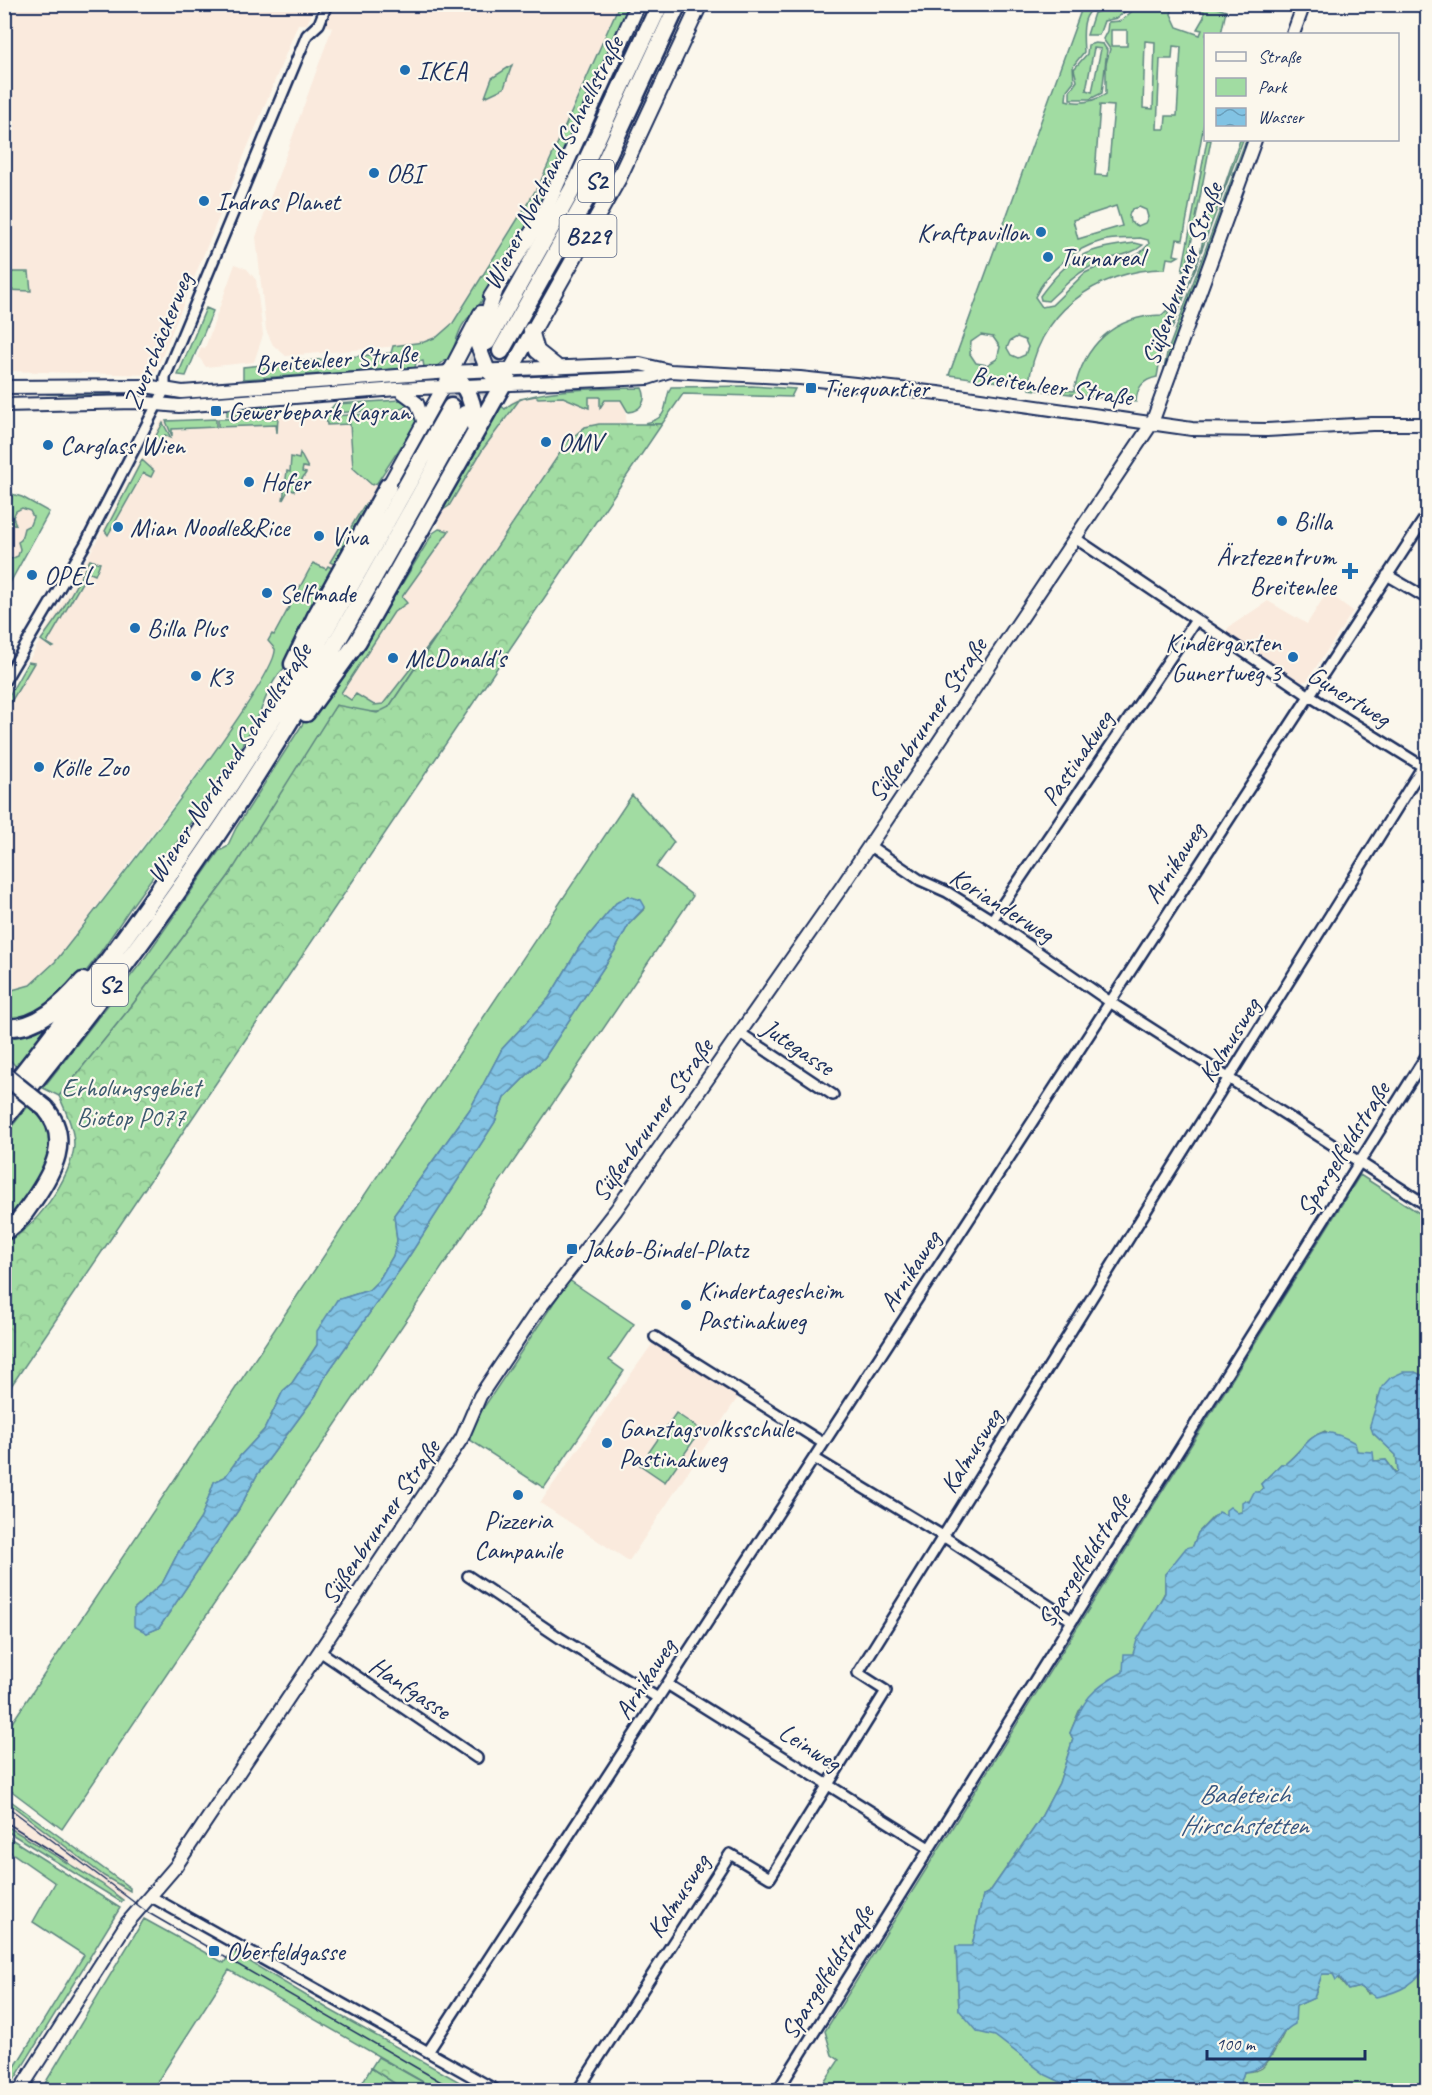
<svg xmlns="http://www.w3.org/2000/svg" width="1432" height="2095" font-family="Caveat,sans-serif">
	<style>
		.built { fill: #faeadd }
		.green { fill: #a1dca2; stroke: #5e8680; stroke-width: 1.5; fill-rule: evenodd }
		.forest { fill: url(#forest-crowns); stroke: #5e8680; stroke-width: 1.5 }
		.water { fill: url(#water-waves); stroke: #5988ae; stroke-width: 1.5 }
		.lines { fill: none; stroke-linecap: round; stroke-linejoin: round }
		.highway-tunnel { stroke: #cecfd0; stroke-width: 16; stroke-dasharray: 16 8; stroke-linecap: butt }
		.street-casing { stroke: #1b2f5e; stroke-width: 14 }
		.secondary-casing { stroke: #1b2f5e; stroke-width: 16 }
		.primary-casing { stroke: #1b2f5e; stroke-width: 18 }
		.highway-casing { stroke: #1b2f5e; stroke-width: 21 }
		.street { stroke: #fbf7ec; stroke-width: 9 }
		.secondary { stroke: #fbf7ec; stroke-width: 12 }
		.primary { stroke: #fbf7ec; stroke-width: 14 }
		.highway { stroke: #fbf7ec; stroke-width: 16 }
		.tram { stroke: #1b2f5e; stroke-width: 1.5 }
		.highway-bridge-casing { stroke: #1b2f5e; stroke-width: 21; stroke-linecap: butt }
		.highway-bridge { stroke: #fbf7ec; stroke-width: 16 }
		.poi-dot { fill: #1f6fb2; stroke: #fbf7ec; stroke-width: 2 }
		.labels { text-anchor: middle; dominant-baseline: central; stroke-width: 4.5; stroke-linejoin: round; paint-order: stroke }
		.shield { fill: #fbf7ec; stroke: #5e6b89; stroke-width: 1.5 }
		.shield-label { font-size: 24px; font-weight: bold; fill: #1b2f5e }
		.poi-label { font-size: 26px; fill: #1b2f5e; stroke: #fbf7ec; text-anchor: start }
		.street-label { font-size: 26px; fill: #1b2f5e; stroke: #fbf7ec }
		.park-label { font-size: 26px; fill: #3c5a6f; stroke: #fbf7ec }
		.water-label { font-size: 27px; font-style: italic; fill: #35547f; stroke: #fbf7ec }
	</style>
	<defs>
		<pattern id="forest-crowns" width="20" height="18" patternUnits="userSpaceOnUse" patternTransform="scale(1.5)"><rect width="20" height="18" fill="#a1dca2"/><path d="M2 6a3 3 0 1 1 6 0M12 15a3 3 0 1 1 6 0" fill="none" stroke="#8abd8e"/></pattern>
		<pattern id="water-waves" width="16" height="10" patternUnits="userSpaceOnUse" patternTransform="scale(1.5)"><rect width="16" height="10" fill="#82c3e3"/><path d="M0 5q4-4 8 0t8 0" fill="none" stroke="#6a9fbb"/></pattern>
	</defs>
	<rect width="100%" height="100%" fill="#fbf7ec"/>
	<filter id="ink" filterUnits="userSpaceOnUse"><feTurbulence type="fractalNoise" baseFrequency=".0167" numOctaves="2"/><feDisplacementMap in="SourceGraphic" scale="12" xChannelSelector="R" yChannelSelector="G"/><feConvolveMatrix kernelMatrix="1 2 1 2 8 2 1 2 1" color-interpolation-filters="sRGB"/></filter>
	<g filter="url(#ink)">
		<path class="built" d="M4,5H316L307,24H298L156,371L153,375L5,371Z
			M334,5H628L572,132L448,346L421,344L286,356L273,345L266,330L256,237L332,28L326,25Z
			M235,264L247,269L256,280L263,335L254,362L206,367L198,356L201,347L205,348Z
			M626,388V423L599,424L447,623L389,707L368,712L330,686L373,628L433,533L439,529L440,513L500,405L505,409L515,399L555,392Z
			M401,413L404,417H417L415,425L378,482L374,498L333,571L248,706L55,962L30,985L5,992V702L97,541L161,421Z
			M5,492L22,497L49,512L5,592Z
			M1327,592L1353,611L1307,681L1301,682L1226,632L1229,627L1268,601L1307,624Z
			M655,1340L738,1397L629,1561L540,1503Z
			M4,1800L104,1876L130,1891L123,1900L102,1884L5,1825Z"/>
		<path class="green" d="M1122,4L1133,5L1117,18L1104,21L1099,35H1087L1094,13Z
			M619,5H631L544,196L475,312C457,324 458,342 449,358L437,366L424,367L423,361L416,362L415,368L243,379V367L391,353L393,346L424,342L437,337L453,323L539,185Z
			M1083,5H1106C1079,7 1083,33 1084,52L1073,66L1074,81L1067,90L1066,100C1080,105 1094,101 1106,94V64L1110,49L1103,39L1107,31L1108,22L1121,21L1139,5H1174L1171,14L1177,27L1200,35L1202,30L1197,29L1204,17V11L1188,8L1186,5H1209L1226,11L1221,34H1206L1205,118L1183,240L1177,239L1174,255L1179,256L1174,259L1167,258L1165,269C1097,269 1034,315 1029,386L1074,391C1084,345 1114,316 1162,315L1169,308L1157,377C1142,380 1137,388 1136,402L1029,389L1028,386L949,375ZM1111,30H1127V46H1111ZM1145,41L1155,42L1153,109L1143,108ZM1173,46L1181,47L1177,116H1166L1165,129H1157L1160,59H1172ZM1100,105L1114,106L1108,176L1095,175ZM1116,206L1122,226L1078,239L1073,220ZM1139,207L1146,210L1148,217L1145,223L1138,226L1130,222L1129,215L1132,209ZM1140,238L1148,240L1149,244L1140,253L1131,258L1100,266L1085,273L1052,305L1042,307L1035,297C1047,271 1075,248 1102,241C1114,238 1128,239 1140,238ZM981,335L993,337L1000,347L997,359L987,365L976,363L970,354L971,342ZM1017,337L1025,340L1028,347L1025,355L1018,358L1011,355L1007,348L1010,341Z
			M1095,43L1103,44L1107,50L1102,93L1090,99H1070V91L1077,81L1074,69L1087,54L1088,45ZM1094,48L1101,49L1092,92L1086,90Z
			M512,65L504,88L485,97L492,78Z
			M1207,140H1211L1187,265L1182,272Z
			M1240,140H1243L1172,329C1175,303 1191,284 1199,259C1204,237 1206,215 1213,193L1221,196Z
			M1246,140H1251L1161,386L1167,353Z
			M1135,243L1143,245C1130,256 1113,256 1098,263C1077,272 1064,286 1048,301L1041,300L1040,296C1070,255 1085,249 1135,243Z
			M12,272H29L31,291L5,290Z
			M206,308L213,311L186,376L178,375Z
			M752,386L795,389L791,397L683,394L662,424L645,423C672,418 662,403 671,387Z
			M642,388C648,400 641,411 628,412L621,400H605L600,408V397H589V408L563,397L538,398L536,396L520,399L483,449L449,506L440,512L500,405L505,409C526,386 609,389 642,388Z
			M140,391L137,394H47V392Z
			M400,400L411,404L399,410L327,413L335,404Z
			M271,406L277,414L227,416V409Z
			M401,413L404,417H417L415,425L377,483L372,485L353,468L350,424L327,425L326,416Z
			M278,418L277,433L276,425L218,427V419Z
			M216,419V427L172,429V436L166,421Z
			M163,423L171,438L165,435L153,456L147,452Z
			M300,453L308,468L303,467L302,472L306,473L294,491L289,489L283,500L287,471L290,472L291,457L299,459Z
			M142,460L154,471L151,477L143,473L108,535L105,531Z
			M5,492L22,497L49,512L5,592V557L11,559L18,556L20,549L18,542L21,540L24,528L30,525L33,517L30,511L22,508L16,511L13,517L16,525L10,523L5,509Z
			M373,497L287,666C268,680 264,709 252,729C215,790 173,849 131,907C111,936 72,1000 40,1015C30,1020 16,1021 5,1024V992L30,985L55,962C86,922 280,678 275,649L268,641L272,634L274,635L313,563L326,569L328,566L332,568L334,564L330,562L363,507Z
			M439,529L449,531L402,597L407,603L394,612L341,693L351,700L356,694L374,705L383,704L436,636L389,707L384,712H368L228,877L130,1008L59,1096L43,1088L144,959L219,851L227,847L236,828L309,714L383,615L433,533Z
			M90,560L100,563L95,575L88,572L47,643L54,647L52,648L41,640L61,612Z
			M28,662L34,663L5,712V703Z
			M632,795L674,842L656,867L693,896L62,1829L5,1786V1733ZM628,896L645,908L629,924L615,950L545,1057L504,1098L495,1122L406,1261L326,1375L316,1395L257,1475L239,1509L159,1628L147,1633L134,1609L163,1582L179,1551L201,1518L214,1482L225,1477L240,1456L264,1430L283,1391L292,1383L317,1345L337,1300L369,1290L379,1280L393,1256L397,1241L394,1215L470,1109L502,1049L549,998L580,946L616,903Z
			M54,1018L17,1068L5,1054L4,1032Z
			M30,1104C44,1115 54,1132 51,1149C49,1169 23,1211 5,1217L4,1136Z
			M1360,1175L1427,1218V1378L1415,1372L1378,1397L1373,1433L1396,1455L1398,1471L1396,1473L1386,1460L1374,1461L1325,1431C1306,1438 1300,1452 1285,1464H1281L1261,1484L1263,1488L1248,1502L1245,1500L1242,1512L1213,1517L1198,1533L1193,1546L1165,1574V1592L1123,1673L1079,1711L1070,1733L1073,1739L1059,1783L1039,1821L989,1893L983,1895L972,1947H956L959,2009L1055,2079L1078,2090H819L839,2060L832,2055L825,2031Z
			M569,1280L634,1324L609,1360L624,1371L544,1488L467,1438L474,1422Z
			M676,1413L701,1430L665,1482L640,1465Z
			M4,1796L130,1888V1891L104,1876L5,1800Z
			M5,1825L102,1884L123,1900L121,1902L10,1833L5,1830Z
			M5,1835L120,1908L8,2090H5V2083L84,1955L33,1922L55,1883L5,1848Z
			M144,1919L224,1963L232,1951L330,2010L474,2090H437L229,1970L152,2090H41Z
			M1427,1961V2090H1238L1244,2072C1250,2071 1257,2072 1262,2068C1274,2057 1290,2021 1296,2006L1314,1998L1322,1974C1343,1973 1336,1978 1348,1990L1360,1987L1368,1994C1391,1987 1417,1985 1427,1961Z
			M371,2068L405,2090H358Z"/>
		<path class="forest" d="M599,424H662L5,1395V1242C33,1232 73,1176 74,1145C74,1128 66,1112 59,1096L130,1008L228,877L336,705L377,713L389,707L568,441L585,427Z
			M378,2057L437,2090H405L371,2068Z"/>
		<path class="water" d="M628,896L641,900L645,907L629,924L615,950L545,1057L504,1098L495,1122L406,1261L326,1375L316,1395L257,1475L239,1509L159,1628L147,1633L134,1626V1609L163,1582L179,1551L201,1518L214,1482L225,1477L240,1456L264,1430L283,1391L292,1383L317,1345V1331L337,1300L369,1290L379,1280L393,1256L397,1241L394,1215L470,1109L502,1049L549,998L580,946L616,903Z
			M1403,1372H1415L1428,1378V1961C1418,1984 1400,1992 1376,1997L1360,1987L1348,1990L1340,1977L1336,1980L1333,1974H1322L1314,1998L1296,2006L1295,2024C1269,2037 1278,2069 1244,2072L1238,2090H1078L1046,2075L995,2036L978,2032L959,2010L956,1946H972L983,1895L989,1893L1039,1821L1059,1783L1073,1739L1070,1733C1084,1699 1090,1690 1123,1672L1124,1654H1133L1137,1640L1165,1593V1574L1186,1548L1193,1546L1198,1533L1219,1512L1226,1515V1510L1230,1507L1238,1513L1242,1512V1502L1245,1500L1249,1502L1254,1492H1259L1263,1488L1261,1484L1281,1464H1285C1314,1440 1314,1419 1355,1443L1357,1451L1373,1452L1374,1461L1386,1460L1395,1473L1398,1471L1396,1455L1373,1433L1370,1425L1382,1387L1390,1378Z"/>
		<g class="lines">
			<path class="highway-tunnel" d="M451,407L487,342
				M466,414L501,351"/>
			<defs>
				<path id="street" d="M1075,538L1308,695L1422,766
					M1387,575L1428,599
					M4,682L86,543L165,389V377L307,35L319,24L327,4
					M870,846L920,880L947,892L992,920L1116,1006L1428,1206
					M992,920L1196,620
					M740,1033L833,1095
					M655,1337L823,1443
					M814,1458L943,1536L1071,1620
					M468,1576L560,1638L658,1698
					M321,1652L477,1758
					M667,1684L929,1848
					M150,1896L496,2090
					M428,2052L1428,513
					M578,2090L730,1854L770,1878L886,1691L858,1673L1428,758
					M778,2090L1428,1053"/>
				<path id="secondary" d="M1293,34L1304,4
					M4,387L146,386L182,392L450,372L640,364L670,371L800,378L938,393L1192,429L1267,430L1372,424H1428
					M398,389L417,403L424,423
					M4,405L135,402L179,406L397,389L648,378L670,371
					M388,486L446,382
					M20,2090L127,1923L176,1866L462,1438L480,1396L535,1314L616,1210L841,888L1152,423L1255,140"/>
				<path id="primary" d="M496,289L477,343L488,371L503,384L619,178L700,4
					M491,297L543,215L638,4
					M531,330L537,351L557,367
					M450,372L481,313"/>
				<path id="highway" d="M487,342L578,179L660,4
					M501,351L595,183L678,4
					M450,372C469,386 474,405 475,427
					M293,664L316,616L388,486
					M306,713L358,641L503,384
					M4,1027C36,1031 64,1003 83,981
					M4,1097C104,970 198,840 282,703C341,606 395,505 451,407
					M4,1119C102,999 194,876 275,745C342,637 403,525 465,414
					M4,1231C18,1225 24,1213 33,1201C53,1172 72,1139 45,1108"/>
			</defs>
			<use href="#street" class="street-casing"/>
			<use href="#secondary" class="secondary-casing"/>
			<use href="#primary" class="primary-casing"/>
			<use href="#highway" class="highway-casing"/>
			<use href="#street" class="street"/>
			<use href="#secondary" class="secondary"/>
			<use href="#primary" class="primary"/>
			<use href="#highway" class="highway"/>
			<path class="tram" d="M4,1804L147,1912L455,2090
				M4,1821L68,1861"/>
			<defs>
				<path id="highway-bridge" d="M4,1075L45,1108"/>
			</defs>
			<use href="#highway-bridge" class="highway-bridge-casing"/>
			<use href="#highway-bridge" class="highway-bridge"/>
		</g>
	</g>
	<g class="poi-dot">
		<circle cx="405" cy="70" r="6"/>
		<circle cx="374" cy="173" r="6"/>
		<circle cx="204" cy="201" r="6"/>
		<circle cx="1041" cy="232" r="6"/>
		<circle cx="1048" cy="257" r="6"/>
		<rect x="805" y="382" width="12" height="12" rx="3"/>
		<rect x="210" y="405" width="12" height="12" rx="3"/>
		<circle cx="546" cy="442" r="6"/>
		<circle cx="48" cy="445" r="6"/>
		<circle cx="249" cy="482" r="6"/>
		<circle cx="1282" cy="521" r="6"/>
		<circle cx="118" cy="527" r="6"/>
		<circle cx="319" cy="536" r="6"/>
		<path d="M1347 562h6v6h6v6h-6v6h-6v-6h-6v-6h6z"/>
		<circle cx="32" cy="575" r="6"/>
		<circle cx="267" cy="593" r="6"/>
		<circle cx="135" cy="628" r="6"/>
		<circle cx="1293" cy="657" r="6"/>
		<circle cx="393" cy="658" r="6"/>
		<circle cx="196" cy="676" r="6"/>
		<circle cx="39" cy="767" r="6"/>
		<rect x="566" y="1243" width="12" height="12" rx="3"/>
		<circle cx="686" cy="1305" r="6"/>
		<circle cx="607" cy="1443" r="6"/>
		<circle cx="518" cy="1495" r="6"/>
		<rect x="208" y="1945" width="12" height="12" rx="3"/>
	</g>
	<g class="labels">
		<g class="shield">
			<rect x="578" y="160" width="36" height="42" rx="4.5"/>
			<rect x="559.5" y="215" width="57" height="42" rx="4.5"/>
			<rect x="92" y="964" width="36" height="42" rx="4.5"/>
		</g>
		<g class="shield-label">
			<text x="596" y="181">S2</text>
			<text x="588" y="236">B229</text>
			<text x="110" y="985">S2</text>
		</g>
		<g class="poi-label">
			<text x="417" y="70">IKEA</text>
			<text x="386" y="173">OBI</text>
			<text x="216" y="201">Indras Planet</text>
			<text x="1029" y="232" text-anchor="end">Kraftpavillon</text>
			<text x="1060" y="257">Turnareal</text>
			<text x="823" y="388">Tierquartier</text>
			<text x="228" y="411">Gewerbepark Kagran</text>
			<text x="558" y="442">OMV</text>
			<text x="60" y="445">Carglass Wien</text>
			<text x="261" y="482">Hofer</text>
			<text x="1294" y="521">Billa</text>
			<text x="130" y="527">Mian Noodle&amp;Rice</text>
			<text x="331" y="536">Viva</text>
			<text x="1336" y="556" text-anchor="end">Ärztezentrum<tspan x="1336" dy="30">Breitenlee</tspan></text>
			<text x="44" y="575">OPEL</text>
			<text x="279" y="593">Selfmade</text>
			<text x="147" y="628">Billa Plus</text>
			<text x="1281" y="642" text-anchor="end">Kindergarten<tspan x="1281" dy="30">Gunertweg 3</tspan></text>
			<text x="405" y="658">McDonald's</text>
			<text x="208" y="676">K3</text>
			<text x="51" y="767">Kölle Zoo</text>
			<text x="584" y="1249">Jakob-Bindel-Platz</text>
			<text x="698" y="1290">Kindertagesheim<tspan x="698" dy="30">Pastinakweg</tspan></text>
			<text x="619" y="1428">Ganztagsvolksschule<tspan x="619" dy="30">Pastinakweg</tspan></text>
			<text x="518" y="1520" text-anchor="middle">Pizzeria<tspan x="518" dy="30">Campanile</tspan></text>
			<text x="226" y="1951">Oberfeldgasse</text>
		</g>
		<g class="street-label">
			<text transform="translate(553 163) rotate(-63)">Wiener Nordrand Schnellstraße</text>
			<text transform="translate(1182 274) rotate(-70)">Süßenbrunner Straße</text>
			<text transform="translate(158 341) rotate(-68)">Zwerchäckerweg</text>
			<text transform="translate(336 359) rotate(-4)">Breitenleer Straße</text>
			<text transform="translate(1052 386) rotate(8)">Breitenleer Straße</text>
			<text transform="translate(1349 696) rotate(32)">Gunertweg</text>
			<text transform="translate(927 720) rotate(-56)">Süßenbrunner Straße</text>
			<text transform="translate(1077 758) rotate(-56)">Pastinakweg</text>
			<text transform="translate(229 763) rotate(-57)">Wiener Nordrand Schnellstraße</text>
			<text transform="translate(1174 863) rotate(-57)">Arnikaweg</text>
			<text transform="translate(1002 905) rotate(32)">Korianderweg</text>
			<text transform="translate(1229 1040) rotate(-58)">Kalmusweg</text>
			<text transform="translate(798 1047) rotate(34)">Jutegasse</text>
			<text transform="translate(652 1120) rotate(-55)">Süßenbrunner Straße</text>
			<text transform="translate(1343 1149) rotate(-58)">Spargelfeldstraße</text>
			<text transform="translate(910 1271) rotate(-57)">Arnikaweg</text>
			<text transform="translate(971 1451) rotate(-58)">Kalmusweg</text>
			<text transform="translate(380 1522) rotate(-56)">Süßenbrunner Straße</text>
			<text transform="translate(1084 1560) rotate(-58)">Spargelfeldstraße</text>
			<text transform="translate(645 1679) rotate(-57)">Arnikaweg</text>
			<text transform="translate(410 1688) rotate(34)">Hanfgasse</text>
			<text transform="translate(810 1747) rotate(32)">Leinweg</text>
			<text transform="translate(678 1896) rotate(-57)">Kalmusweg</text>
			<text transform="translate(827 1972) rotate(-58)">Spargelfeldstraße</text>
		</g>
		<g class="park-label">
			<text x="131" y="1087">Erholungsgebiet<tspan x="131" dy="30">Biotop P077</tspan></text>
		</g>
		<g class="water-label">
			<text x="1244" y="1794">Badeteich<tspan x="1244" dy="31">Hirschstetten</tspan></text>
		</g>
	</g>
	<rect width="1432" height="2095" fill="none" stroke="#fbf7ec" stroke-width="24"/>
	<rect x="12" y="12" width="1408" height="2071" fill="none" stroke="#1b2f5e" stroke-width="2" filter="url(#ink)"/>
	<rect x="1204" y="33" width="195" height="108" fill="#fbf7ec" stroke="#a1a7b3" stroke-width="1.5"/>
	<rect x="1216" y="52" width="30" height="9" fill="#fbf7ec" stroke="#a1a7b3" stroke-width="1.5"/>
	<text x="1258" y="63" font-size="18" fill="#1b2f5e">Straße</text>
	<rect x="1216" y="78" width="30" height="18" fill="#a1dca2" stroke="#a1a7b3" stroke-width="1.5"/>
	<text x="1258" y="93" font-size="18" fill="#1b2f5e">Park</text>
	<rect x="1216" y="108" width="30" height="18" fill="url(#water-waves)" stroke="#a1a7b3" stroke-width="1.5"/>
	<text x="1258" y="123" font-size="18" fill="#1b2f5e">Wasser</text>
	<path d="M1207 2050v9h158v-9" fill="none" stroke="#1b2f5e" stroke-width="3"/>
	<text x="1216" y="2050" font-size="18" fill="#1b2f5e" stroke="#fbf7ec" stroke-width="4.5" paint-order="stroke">100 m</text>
</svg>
